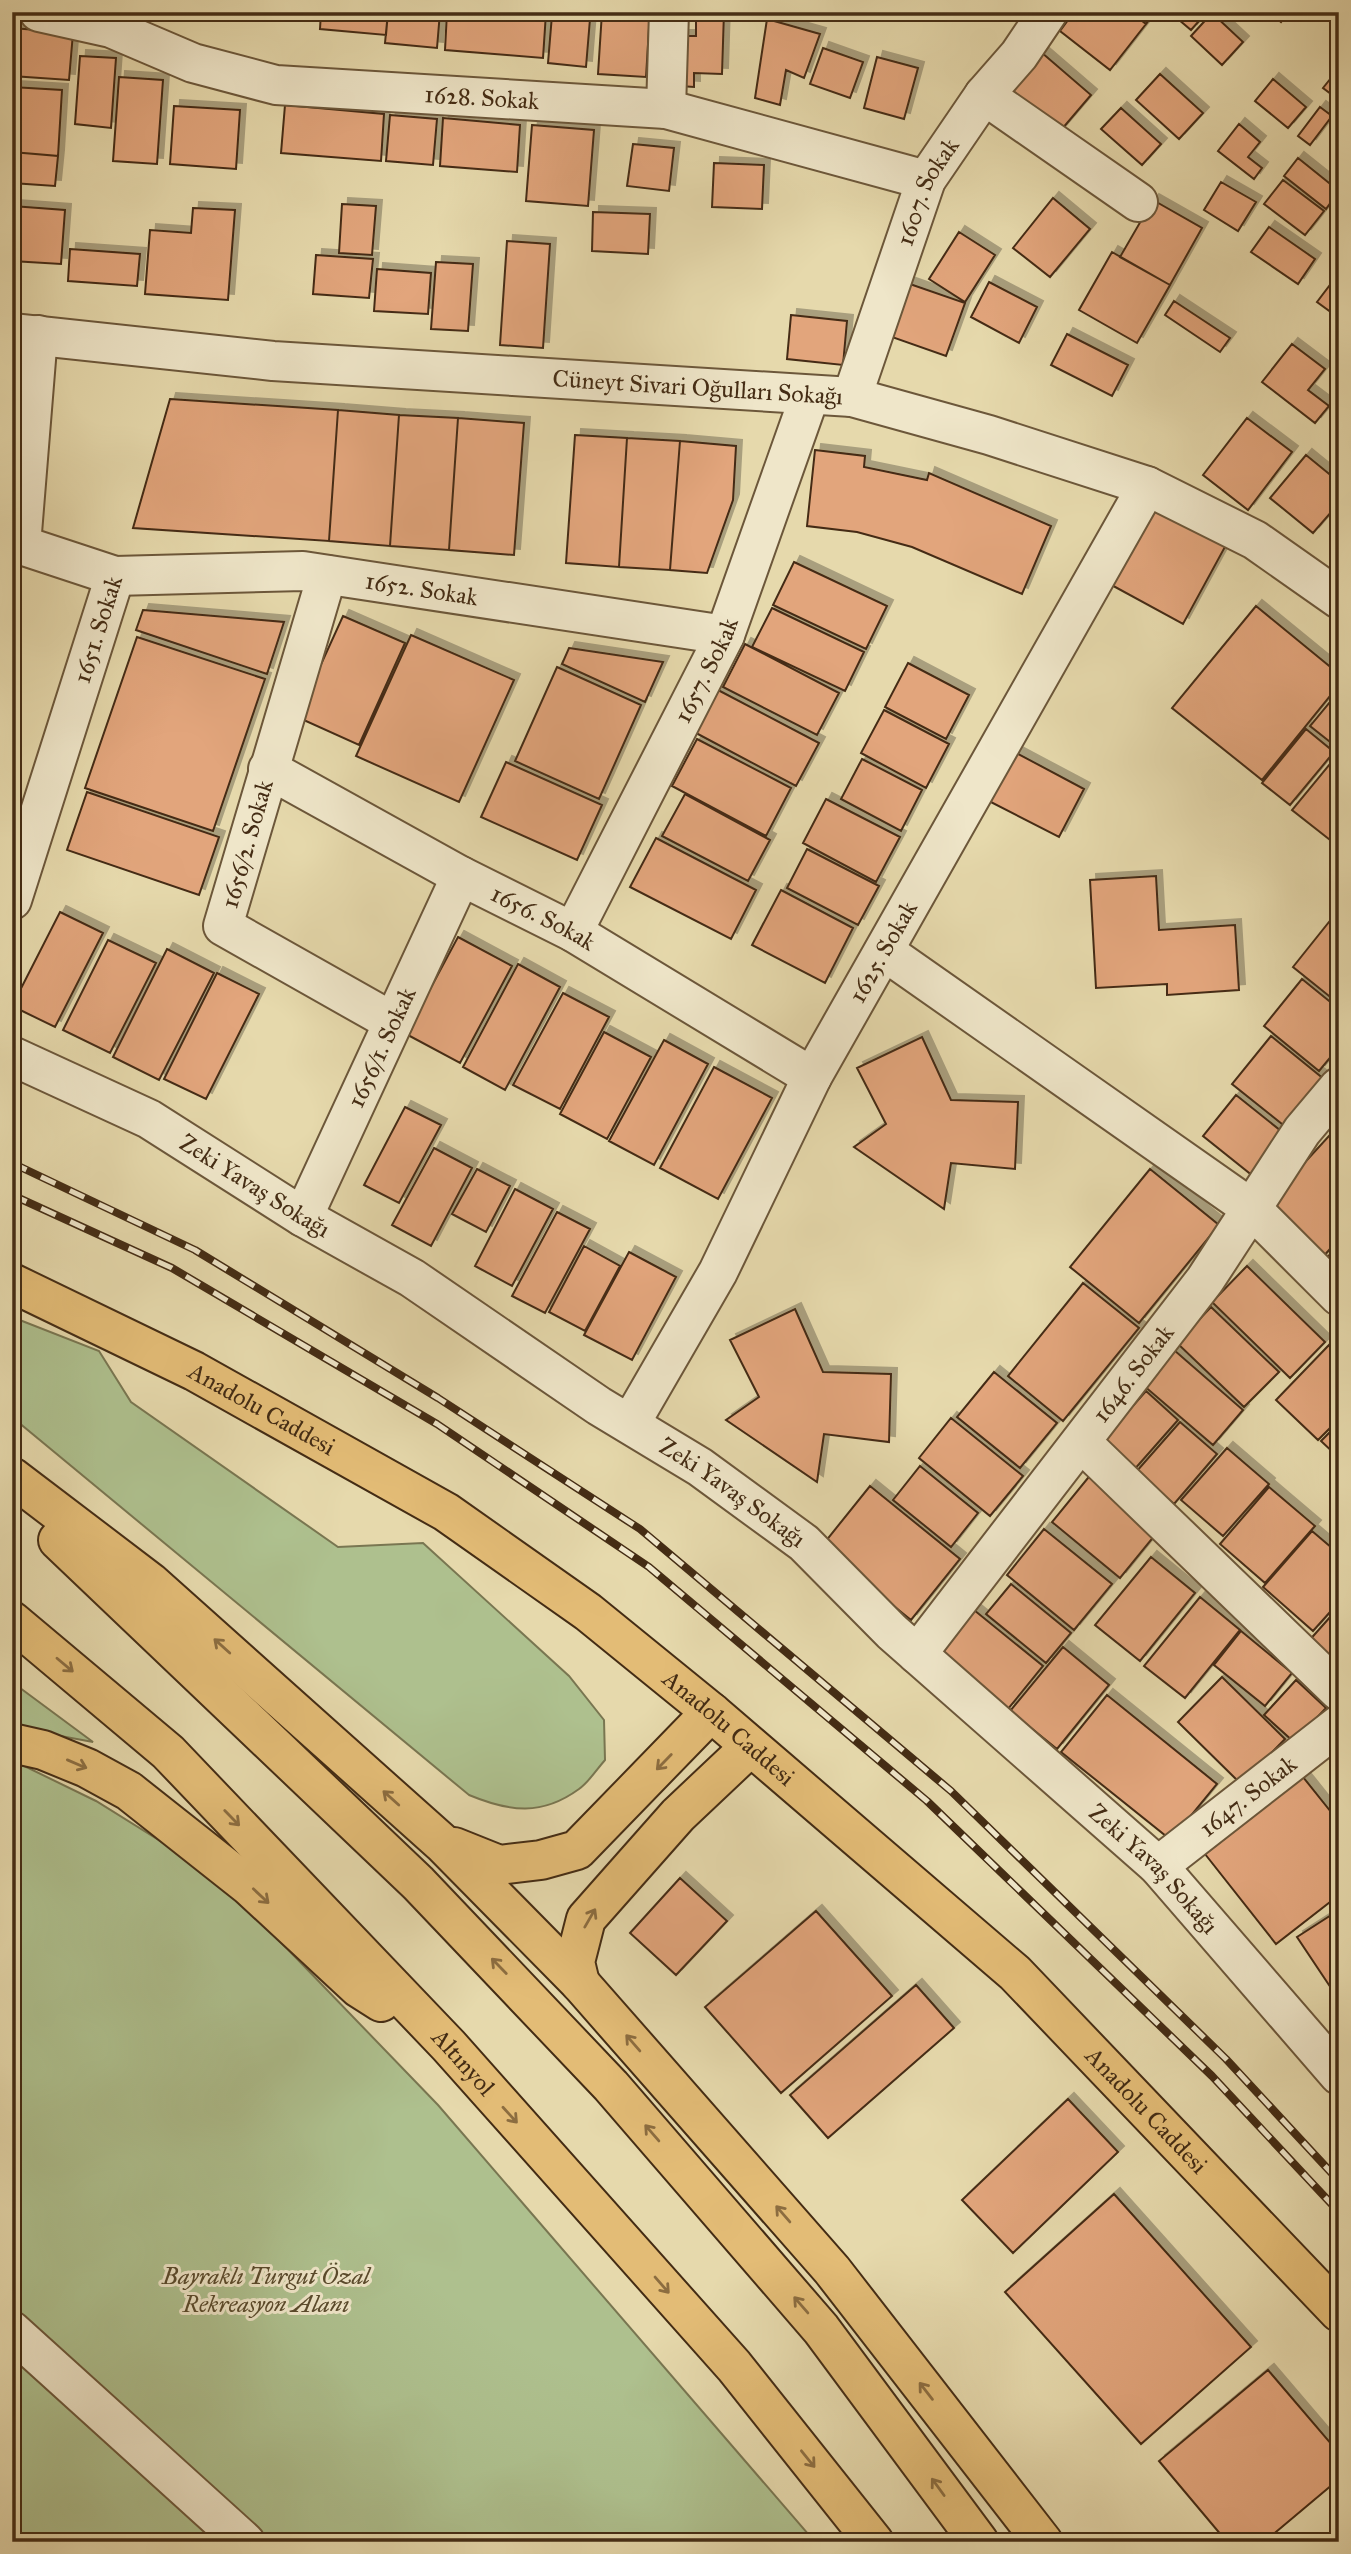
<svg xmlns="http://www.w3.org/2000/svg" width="1351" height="2554" font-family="'IM FELL Great Primer',serif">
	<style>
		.green { fill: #aec08e; stroke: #797651; stroke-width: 2 }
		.building { fill: #e2a57c; stroke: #442c14; stroke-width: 2; filter: url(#shadow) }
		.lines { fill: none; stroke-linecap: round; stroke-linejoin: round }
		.minor-casing { stroke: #6c573a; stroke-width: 42 }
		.major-casing { stroke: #442c14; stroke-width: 42 }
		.highway-casing { stroke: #442c14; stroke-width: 42 }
		.minor { stroke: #efe6c9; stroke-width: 38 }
		.major { stroke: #e3bc76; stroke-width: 38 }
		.highway { stroke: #e3bc76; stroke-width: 38 }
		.rail-casing { stroke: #442c14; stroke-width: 8 }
		.rail { stroke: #efe6c9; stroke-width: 5; stroke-dasharray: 16; stroke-linecap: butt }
		.oneway { stroke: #8c6d40 }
		.labels { text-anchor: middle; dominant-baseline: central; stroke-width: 6; stroke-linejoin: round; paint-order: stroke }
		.street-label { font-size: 24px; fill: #442c14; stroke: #efe6c9 }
		.park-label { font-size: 24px; font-style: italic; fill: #594a2c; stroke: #efe6c9 }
	</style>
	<defs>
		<filter id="shadow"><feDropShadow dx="6" dy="-6" stdDeviation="0" flood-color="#0004"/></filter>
	</defs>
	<rect width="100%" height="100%" fill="#e6d9ac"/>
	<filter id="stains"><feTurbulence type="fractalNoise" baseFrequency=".00286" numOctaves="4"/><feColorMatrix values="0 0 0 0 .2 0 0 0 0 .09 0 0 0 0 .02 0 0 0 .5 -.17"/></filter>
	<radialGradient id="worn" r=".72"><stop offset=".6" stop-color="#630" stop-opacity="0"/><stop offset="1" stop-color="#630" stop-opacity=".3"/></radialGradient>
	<path class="green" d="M12,1317L99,1351L131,1402L338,1547L423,1543L569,1676L604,1720L605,1760C597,1769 589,1782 579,1789C542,1816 510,1812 469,1795L12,1417Z
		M12,1682L93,1742L12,1727Z
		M12,1760L96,1801L218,1877L438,2105L815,2542H12Z"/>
	<path class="building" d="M151,12H183V19L150,17Z
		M321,12H388L386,35L320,29Z
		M388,12H440L437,48L385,43Z
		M447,12L546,13L543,58L445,50Z
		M602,12H650L646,77L598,74Z
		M696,12H724L722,74L694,73V87L680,86L681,36H696Z
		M1074,12H1131L1146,24L1110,70L1060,31Z
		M1131,12H1155L1146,24Z
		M1174,12H1207L1191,30L1172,14Z
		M1269,12H1289L1281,22Z
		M1212,13L1243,42L1222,65L1191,36Z
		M552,15L590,19L586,67L548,63Z
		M767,19L820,34L804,78L786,70L780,105L755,98Z
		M12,28L73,33L69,80L12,76Z
		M823,48L863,62L850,98L810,84Z
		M1041,52L1091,95L1056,136L1006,93Z
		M80,56L116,58L111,128L75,124Z
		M877,57L918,68L904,119L864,108Z
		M1339,68V100L1323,88Z
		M1160,74L1203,113L1179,139L1136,100Z
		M119,77L163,80L157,164L113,161Z
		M1273,79L1306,107L1288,128L1255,101Z
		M12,87L62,90L58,156L12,152Z
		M285,105L384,114L381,161L281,153Z
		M174,106L240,110L236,169L170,164Z
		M1320,107L1332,116L1310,145L1298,136Z
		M1121,108L1161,144L1142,165L1101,129Z
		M390,115L437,119L433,165L386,161Z
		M443,118L520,125L517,172L440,166Z
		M1239,124L1260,142L1248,157L1262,168L1254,179L1218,151Z
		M532,125L594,130L588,206L526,201Z
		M633,144L674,148L669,191L627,186Z
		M12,152L58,156L55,186L12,183Z
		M1298,158L1339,191L1326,209L1284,176Z
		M714,163L764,165L762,209L712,207Z
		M1283,180L1324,211L1305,235L1264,204Z
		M1221,182L1256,202L1238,231L1204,210Z
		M1053,198L1090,229L1050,277L1013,248Z
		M1153,200L1202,228L1170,285L1120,257Z
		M342,204L376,206L372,255L339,253Z
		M12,206L65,210L61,264L12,261Z
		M193,208L235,210L228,300L145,294L150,230L191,233Z
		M593,212L650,214L648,254L592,251Z
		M1269,227L1315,259L1298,284L1251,252Z
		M959,232L995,255L965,302L929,279Z
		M507,241L550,244L543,348L500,345Z
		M70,249L140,254L137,286L68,281Z
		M1112,252L1170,285L1137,343L1079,310Z
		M316,255L373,259L369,298L313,294Z
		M436,262L473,264L468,331L431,329Z
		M377,269L431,273L428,314L374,311Z
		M1339,273V318L1317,302Z
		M989,282L1037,307L1019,343L971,317Z
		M907,283L965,303L946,356L889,336Z
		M1174,301L1230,338L1220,352L1165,315Z
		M791,315L847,321L843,365L787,359Z
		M1067,334L1128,365L1112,396L1051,365Z
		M1292,344L1325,369L1308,390L1329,406L1315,423L1262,382Z
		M170,399L338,410L329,541L133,528Z
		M338,410L399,415L390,546L329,541Z
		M399,415L458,418L449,550L390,546Z
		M458,418L524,423L514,555L449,550Z
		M1247,418L1292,452L1248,510L1203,475Z
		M575,435L627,438L619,567L566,563Z
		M627,438L680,441L670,570L619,567Z
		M680,441L736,446L733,500L707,573L670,570Z
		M815,450L865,456L864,467L927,480L929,473L1051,526L1022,594L912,547L857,532L807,526Z
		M1306,455L1339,482V503L1313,533L1270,498Z
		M1148,503L1226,545L1183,624L1106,582Z
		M1339,560V576L1331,570Z
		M794,562L887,606L866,649L773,605Z
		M1256,606L1339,674V685L1262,780L1172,708Z
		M772,608L864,652L845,691L752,647Z
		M143,610L284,622L267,674L136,630Z
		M343,616L405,643L359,745L297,717Z
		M411,635L514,680L459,802L356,756Z
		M137,637L265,679L213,831L85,788Z
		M745,644L839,693L817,735L723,687Z
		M569,648L663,662L645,702L562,664Z
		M908,663L969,695L946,739L885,707Z
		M557,667L641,705L599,799L515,761Z
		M718,690L819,743L796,786L696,733Z
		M1339,691V749L1310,726Z
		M884,710L949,744L926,788L861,753Z
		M1306,729L1334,752L1290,805L1262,783Z
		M697,739L791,788L766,836L672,786Z
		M1007,748L1084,789L1059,837L981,797Z
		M1339,753V847L1292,810Z
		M862,759L922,790L901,831L841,799Z
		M506,762L602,805L577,860L481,817Z
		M87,792L219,837L199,895L67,850Z
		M685,794L770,840L748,881L662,836Z
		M826,799L900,837L876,882L803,843Z
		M656,838L756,890L731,939L630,887Z
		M807,849L879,886L858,925L787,888Z
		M1156,876L1159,930L1235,925L1239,990L1167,995V984L1096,988L1090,880Z
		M781,890L853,928L825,983L752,945Z
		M60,912L103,933L55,1027L12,1006Z
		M1337,912L1339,913V1004L1293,967Z
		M458,937L512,966L460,1063L406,1034Z
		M108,940L156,963L110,1053L63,1030Z
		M167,949L214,973L159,1080L113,1057Z
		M518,964L560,987L505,1090L463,1067Z
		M217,973L259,994L206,1099L164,1079Z
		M1302,979L1339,1009V1047L1319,1071L1264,1026Z
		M563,993L609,1017L560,1109L513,1085Z
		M604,1032L651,1057L607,1139L560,1114Z
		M1271,1036L1325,1080L1287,1128L1232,1084Z
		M922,1037L951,1100L1018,1102L1015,1169L951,1163L944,1209L854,1147L886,1124L857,1068Z
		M664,1040L708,1064L654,1165L609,1141Z
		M714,1067L772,1098L718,1199L660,1168Z
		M1236,1095L1286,1135L1253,1176L1203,1136Z
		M405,1107L441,1125L399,1203L364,1185Z
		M1339,1125V1239L1321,1259L1264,1207Z
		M434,1148L472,1168L431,1246L392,1225Z
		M477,1169L510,1186L486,1232L452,1214Z
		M1150,1169L1219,1225L1139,1323L1070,1267Z
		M515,1189L553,1209L512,1286L475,1266Z
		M557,1212L590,1229L545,1313L512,1296Z
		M1339,1244V1270L1326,1259Z
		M584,1246L620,1266L585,1331L549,1312Z
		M629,1252L676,1277L632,1360L584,1335Z
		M1247,1266L1325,1342L1290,1378L1212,1302Z
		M1083,1283L1139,1328L1063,1421L1008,1376Z
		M1211,1307L1279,1372L1244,1407L1177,1343Z
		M795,1309L823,1372L891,1374L889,1442L824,1434L817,1482L726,1420L759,1397L730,1340Z
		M1329,1345L1339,1355V1419L1318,1440L1276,1400Z
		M1174,1350L1243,1410L1213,1445L1143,1385Z
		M994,1372L1057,1423L1020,1468L957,1417Z
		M1146,1391L1178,1420L1133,1471L1101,1442Z
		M951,1418L1023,1476L990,1516L919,1458Z
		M1180,1422L1217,1454L1174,1504L1136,1472Z
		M1339,1423V1458L1321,1441Z
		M1227,1448L1269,1484L1223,1536L1181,1500Z
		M920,1466L978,1513L951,1547L893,1500Z
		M1092,1473L1160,1529L1120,1578L1052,1522Z
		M870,1486L960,1559L911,1620L821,1547Z
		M1269,1487L1315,1526L1265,1583L1220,1544Z
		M1044,1529L1112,1584L1074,1630L1007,1575Z
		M1312,1531L1339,1554V1602L1313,1631L1263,1587Z
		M1151,1557L1195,1593L1140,1661L1095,1625Z
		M1011,1584L1071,1633L1046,1663L986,1614Z
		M1200,1597L1240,1630L1185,1698L1144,1666Z
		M1339,1607V1655L1331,1664L1307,1643Z
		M974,1610L1043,1666L1008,1709L939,1653Z
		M1241,1631L1292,1673L1265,1706L1214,1665Z
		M1063,1647L1109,1685L1057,1749L1010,1711Z
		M1222,1677L1285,1739L1241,1784L1178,1722Z
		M1296,1680L1326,1708L1294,1742L1264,1715Z
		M1107,1695L1217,1784L1171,1840L1061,1752Z
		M1303,1777L1339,1822V1866L1337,1868L1339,1895L1276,1944L1205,1854Z
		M680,1878L727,1921L676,1975L630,1933Z
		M1339,1910V2000L1297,1937Z
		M816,1911L892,1996L781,2093L705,2007Z
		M916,1985L954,2028L828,2138L790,2095Z
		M1068,2099L1118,2152L1013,2253L962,2200Z
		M1114,2194L1251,2347L1141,2444L1005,2292Z
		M1268,2370L1339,2453V2479L1264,2542H1227L1159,2461Z"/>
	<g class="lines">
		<defs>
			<g id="minor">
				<path id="s1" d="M39,12L111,28L193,63L276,85L666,109L926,180"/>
				<path d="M984,95L1138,202"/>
				<path d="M666,109L669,12"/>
				<path id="s2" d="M12,333L273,361L852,397L989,435L1147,486L1255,540L1339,599"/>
				<path id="s3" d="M852,397L926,180L984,95L1019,55L1048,12"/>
				<path d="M327,575L223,926L393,1022"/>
				<path id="s4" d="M115,576L303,571L725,635"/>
				<path id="s5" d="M268,769L461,876L573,932L812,1077"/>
				<path id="s6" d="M12,900L115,576L21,545L38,335"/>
				<path id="s7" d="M573,932L725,635L810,395"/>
				<path d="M884,951L1252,1209L1339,1296"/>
				<path id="s8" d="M12,1056L149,1119L303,1217L412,1278L599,1406L700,1467L804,1543L892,1632L1158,1866L1339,2075"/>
				<path id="s9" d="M303,1217L461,876"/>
				<path id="s10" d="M630,1424L718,1272L812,1077L1147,486"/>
				<path d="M1082,1443L1339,1691"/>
				<path id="s11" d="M917,1654L1205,1280L1302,1131L1339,1087"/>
				<path id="s12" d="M1158,1866L1339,1725"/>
				<path d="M12,2331L245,2542"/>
			</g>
			<g id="major">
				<path id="s13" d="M12,1283L194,1371L446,1512L588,1612L711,1712L1015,1973L1339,2312"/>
			</g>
			<g id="highway">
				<path d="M12,1477L150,1582L442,1843L580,1983L832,2270L1043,2542"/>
				<path d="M58,1540L418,1883L611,2086L821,2329L979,2542"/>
				<path id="s14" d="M12,1621L168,1752L449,2046L734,2366L874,2542"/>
				<path d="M12,1743L43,1750L87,1768L129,1791L249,1886L359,1988L381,2002"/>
				<path d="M454,1847L499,1865L541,1860L577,1850L711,1712"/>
				<path d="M580,1983L575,1962L586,1919L678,1815L750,1747"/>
			</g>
		</defs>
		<use href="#minor" class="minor-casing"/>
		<use href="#major" class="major-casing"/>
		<use href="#highway" class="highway-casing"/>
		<use href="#minor" class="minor"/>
		<use href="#major" class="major"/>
		<use href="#highway" class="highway"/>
		<defs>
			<path id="rail" d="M12,1163L195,1250L438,1398L640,1529L951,1791L1226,2059L1339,2181
				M12,1195L172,1268L437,1424L649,1567L927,1801L1212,2076L1339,2212"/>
		</defs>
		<use href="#rail" class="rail-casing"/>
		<use href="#rail" class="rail"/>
	</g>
	<defs><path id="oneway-shaft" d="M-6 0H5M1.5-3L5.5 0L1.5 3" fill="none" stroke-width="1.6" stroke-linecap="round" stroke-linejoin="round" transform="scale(1.75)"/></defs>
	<g class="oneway">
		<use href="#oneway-shaft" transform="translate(222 1646) rotate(-138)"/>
		<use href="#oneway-shaft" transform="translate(65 1665) rotate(40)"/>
		<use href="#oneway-shaft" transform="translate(664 1762) rotate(134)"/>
		<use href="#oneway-shaft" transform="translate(77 1764) rotate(23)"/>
		<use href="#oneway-shaft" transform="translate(391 1798) rotate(-138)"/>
		<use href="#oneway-shaft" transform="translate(232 1818) rotate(46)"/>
		<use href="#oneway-shaft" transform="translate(261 1896) rotate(43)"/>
		<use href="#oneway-shaft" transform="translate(590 1918) rotate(-60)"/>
		<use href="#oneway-shaft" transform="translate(499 1966) rotate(-134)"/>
		<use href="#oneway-shaft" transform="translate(633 2043) rotate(-131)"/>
		<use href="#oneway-shaft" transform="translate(510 2115) rotate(48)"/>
		<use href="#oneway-shaft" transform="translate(652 2133) rotate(-131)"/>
		<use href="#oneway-shaft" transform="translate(783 2214) rotate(-131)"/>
		<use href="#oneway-shaft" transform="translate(662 2285) rotate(49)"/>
		<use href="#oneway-shaft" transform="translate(801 2305) rotate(-131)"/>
		<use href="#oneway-shaft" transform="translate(926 2391) rotate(-128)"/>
		<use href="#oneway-shaft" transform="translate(808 2459) rotate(51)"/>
		<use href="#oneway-shaft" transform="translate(938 2487) rotate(-126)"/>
	</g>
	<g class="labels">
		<g class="street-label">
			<text stroke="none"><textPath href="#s1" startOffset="455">1628. Sokak</textPath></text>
			<text stroke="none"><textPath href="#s3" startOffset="219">1607. Sokak</textPath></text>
			<text stroke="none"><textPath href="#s2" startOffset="688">Cüneyt Sivari Oğulları Sokağı</textPath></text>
			<text stroke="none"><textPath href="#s4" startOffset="308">1652. Sokak</textPath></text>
			<text stroke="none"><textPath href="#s6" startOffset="284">1651. Sokak</textPath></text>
			<text stroke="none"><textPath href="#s7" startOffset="294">1657. Sokak</textPath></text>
			<text transform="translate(247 844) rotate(-74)">1656/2. Sokak</text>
			<text stroke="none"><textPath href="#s5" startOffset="313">1656. Sokak</textPath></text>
			<text stroke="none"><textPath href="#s10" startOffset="536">1625. Sokak</textPath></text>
			<text stroke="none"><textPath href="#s9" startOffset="187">1656/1. Sokak</textPath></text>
			<text stroke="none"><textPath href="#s8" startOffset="276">Zeki Yavaş Sokağı</textPath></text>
			<text stroke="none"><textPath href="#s11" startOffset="354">1646. Sokak</textPath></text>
			<text stroke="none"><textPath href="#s13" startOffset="280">Anadolu Caddesi</textPath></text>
			<text stroke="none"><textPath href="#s8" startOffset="844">Zeki Yavaş Sokağı</textPath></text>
			<text stroke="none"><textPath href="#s13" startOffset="847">Anadolu Caddesi</textPath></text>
			<text stroke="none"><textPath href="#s12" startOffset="114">1647. Sokak</textPath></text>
			<text stroke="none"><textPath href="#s8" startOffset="1410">Zeki Yavaş Sokağı</textPath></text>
			<text stroke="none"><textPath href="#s14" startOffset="632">Altınyol</textPath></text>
			<text stroke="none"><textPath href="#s13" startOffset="1414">Anadolu Caddesi</textPath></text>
		</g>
		<g class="park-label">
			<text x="266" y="2276">Bayraklı Turgut Özal<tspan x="266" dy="28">Rekreasyon Alanı</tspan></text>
		</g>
	</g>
	<rect width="1351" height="2554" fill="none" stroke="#e6d9ac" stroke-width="42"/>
	<rect x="14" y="14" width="1323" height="2526" fill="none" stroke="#442c14" stroke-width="3.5"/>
	<rect x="21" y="21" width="1309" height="2512" fill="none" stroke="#442c14" stroke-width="2"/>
	<rect width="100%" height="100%" filter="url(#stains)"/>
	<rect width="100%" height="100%" fill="url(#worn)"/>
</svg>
